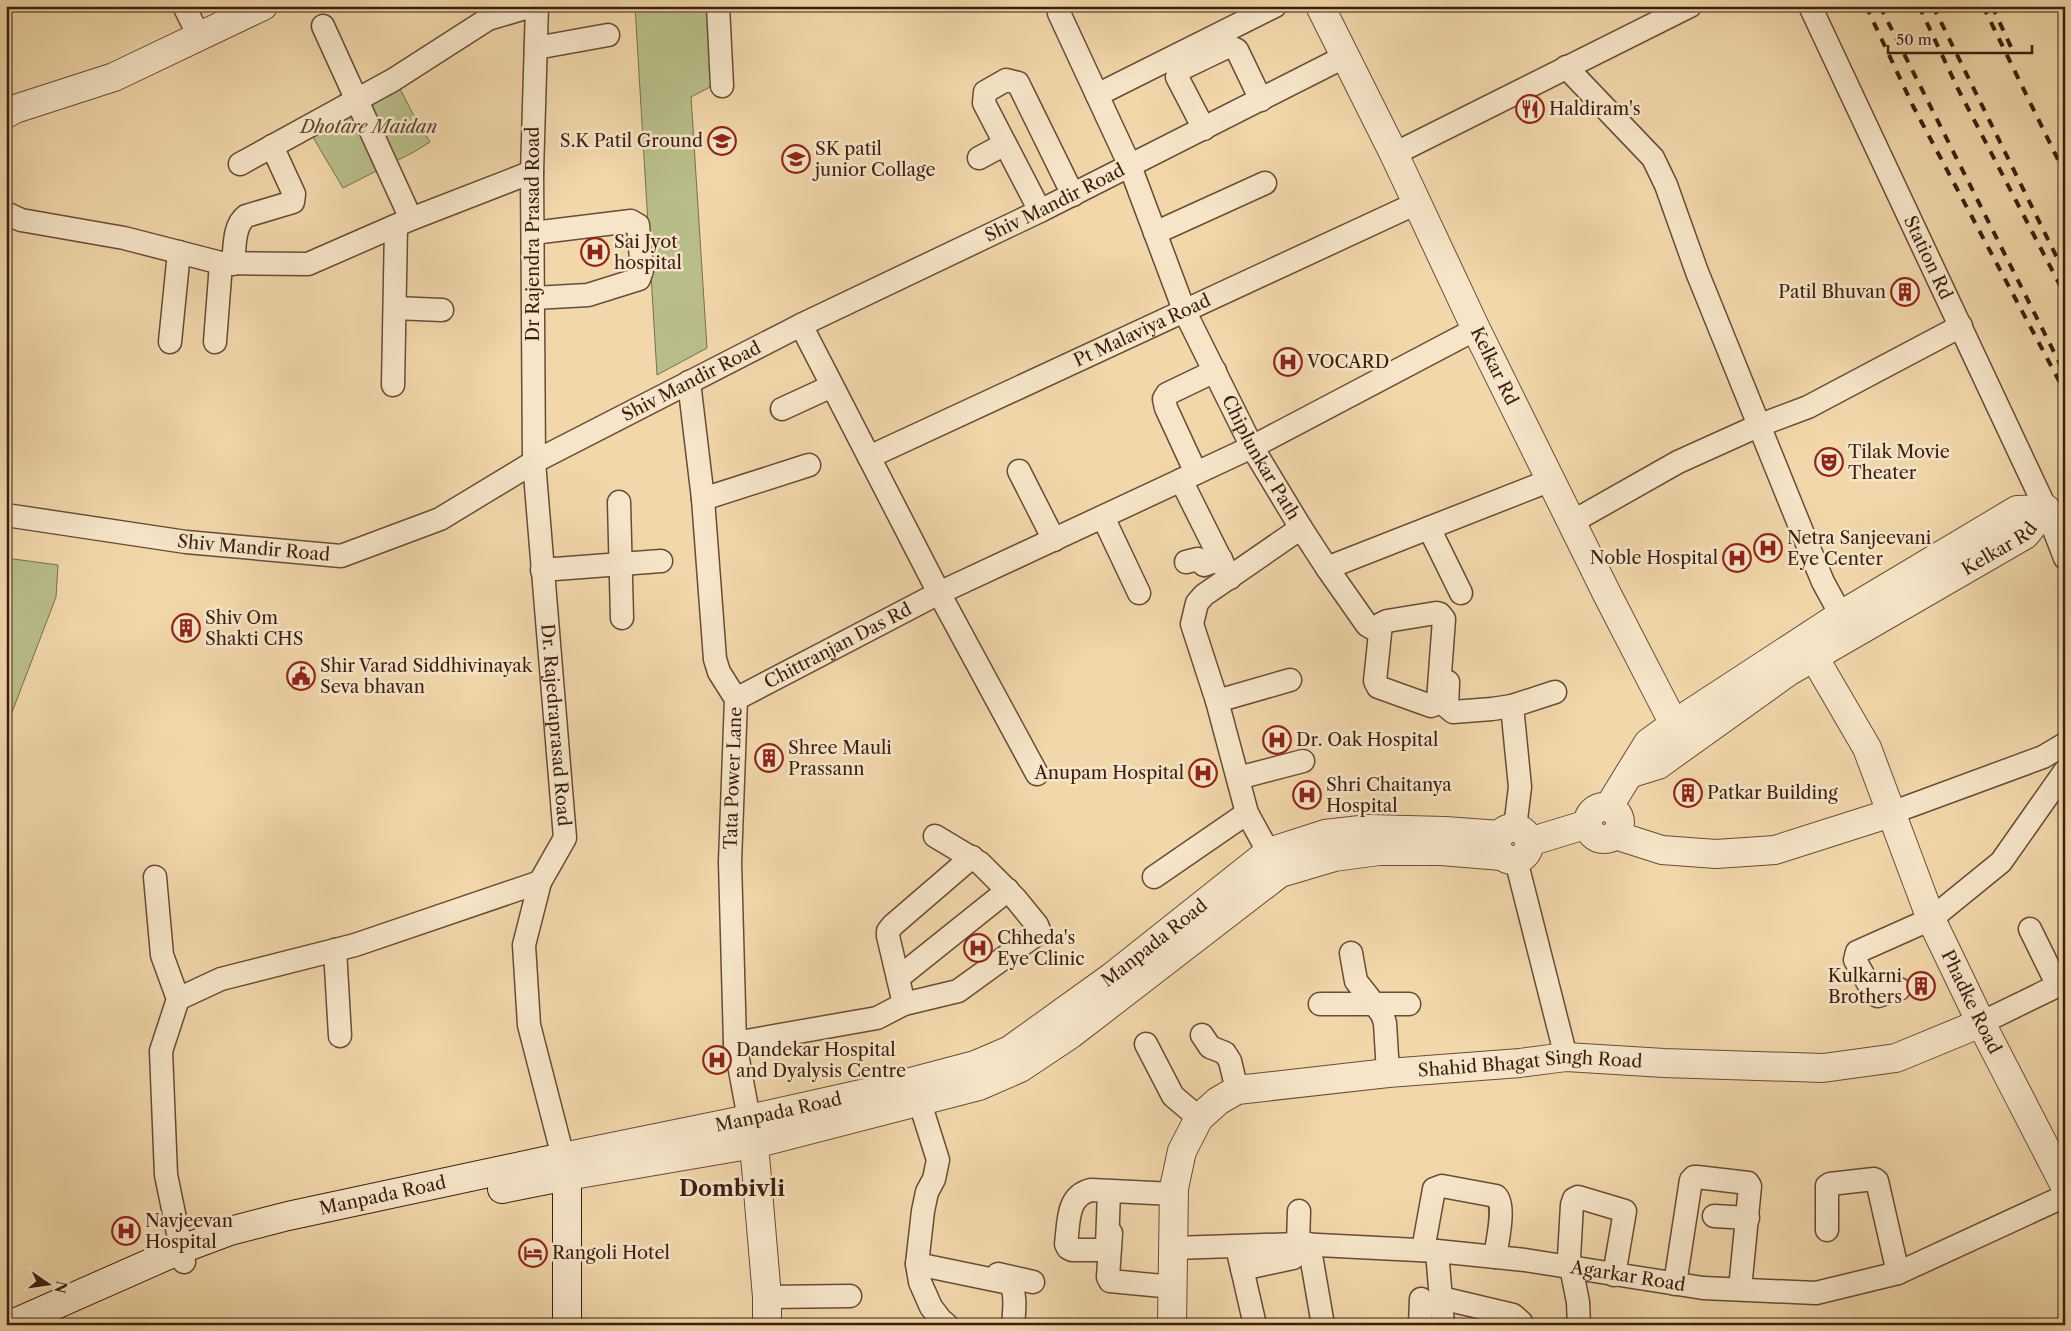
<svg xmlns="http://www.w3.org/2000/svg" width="2071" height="1331" font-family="'Libre Caslon Text',serif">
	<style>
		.green { fill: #b9be89; stroke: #7a6e4c }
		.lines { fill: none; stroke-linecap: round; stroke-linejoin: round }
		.minor-casing { stroke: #684c36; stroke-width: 25 }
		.tertiary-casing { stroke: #684c36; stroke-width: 30 }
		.secondary-casing { stroke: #3b1e10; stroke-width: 30 }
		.minor { stroke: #f6e5c8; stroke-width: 22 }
		.tertiary { stroke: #f6e5c8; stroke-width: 28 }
		.secondary { stroke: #f6e5c8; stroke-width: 28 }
		.rail { stroke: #3b1e10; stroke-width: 4; stroke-dasharray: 9 9; stroke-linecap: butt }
		.labels { text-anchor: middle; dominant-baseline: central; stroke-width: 5; stroke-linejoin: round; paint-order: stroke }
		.poi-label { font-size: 18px; fill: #3b1e10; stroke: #f6e5c8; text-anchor: start }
		.park-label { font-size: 18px; font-style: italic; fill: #5a462e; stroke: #f6e5c8 }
		.street-label { font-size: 18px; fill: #3b1e10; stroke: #f6e5c8 }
		.district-label { font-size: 22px; font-weight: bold; fill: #3b1e10; stroke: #f6e5c8 }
	</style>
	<rect width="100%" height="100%" fill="#f1d7aa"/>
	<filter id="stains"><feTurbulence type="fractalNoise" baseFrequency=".004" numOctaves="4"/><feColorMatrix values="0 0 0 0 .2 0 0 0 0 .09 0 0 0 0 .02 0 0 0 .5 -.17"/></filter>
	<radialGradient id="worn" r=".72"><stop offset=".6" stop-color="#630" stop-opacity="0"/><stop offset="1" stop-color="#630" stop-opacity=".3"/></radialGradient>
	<path class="green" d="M635,6H714L718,83L691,97L707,348L657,375Z
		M392,73L414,116L430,142L414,152L343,188L304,122L348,89Z
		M6,558L58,565L56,597L6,728Z"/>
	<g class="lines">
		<defs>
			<g id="minor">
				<path d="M184,6L199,36"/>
				<path id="s1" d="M537,6L532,172L534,462L565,838L540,882L524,945L529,1025L563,1157"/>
				<path d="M718,6L722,86"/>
				<path id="s2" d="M1058,6L1059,13L1130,166L1184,310L1252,447L1301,528L1204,595L1197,603L1192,624L1217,701L1247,813L1276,866"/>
				<path id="s3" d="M1810,6L2046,509L2065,558"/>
				<path d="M323,26L411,219"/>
				<path d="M536,48L608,35"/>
				<path d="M1566,67L1653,158L1666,185L1697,272L1801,529L1823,582L1841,615"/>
				<path d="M1097,95L1275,6"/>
				<path d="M1204,129L1177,77L1179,70L1229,46L1237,50L1261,100"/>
				<path d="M1394,154L1690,6"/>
				<path d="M979,158L1005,144"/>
				<path d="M240,164L393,80L488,19L532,6"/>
				<path d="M1040,211L984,103L985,92L1006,80L1018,83L1073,195"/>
				<path d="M6,213L21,220L124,238L221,263L308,264L411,219L532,172"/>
				<path d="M533,233L631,221L638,225L642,270L639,279L588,295L534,298"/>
				<path d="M1155,233L1265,183"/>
				<path d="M233,264C235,249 233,226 246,216L293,202L294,194L272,146"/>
				<path d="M395,308L442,310"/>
				<path d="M801,325L939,593L1037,774"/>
				<path d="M170,342L179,252"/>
				<path d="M215,342L221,263"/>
				<path d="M689,382L703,499L715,659L719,672L736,699L730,862L735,1043L749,1119"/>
				<path d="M393,385L396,227"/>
				<path d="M782,409L832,386"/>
				<path id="s4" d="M869,457L1417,203"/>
				<path d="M1019,471L1054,540"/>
				<path d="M1196,473L1166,408L1164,399L1167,394L1215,371"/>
				<path d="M1181,480L1230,578"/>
				<path d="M703,499L809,465"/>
				<path d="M619,502L622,618"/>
				<path id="s5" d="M6,515L186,542L341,556L440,519L534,462L801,325L1040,211L1344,57"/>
				<path d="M1103,517L1139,593"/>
				<path d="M1572,522L1678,462L1760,425L1808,407L1961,326"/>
				<path d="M1301,528L1327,568L1367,625L1372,628H1380"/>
				<path d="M1429,528L1461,593"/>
				<path d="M1186,562L1198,559L1204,565L1221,559"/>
				<path d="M1327,568L1551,480"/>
				<path d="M542,570L661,561"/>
				<path d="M1436,613L1440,614L1444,619L1438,701L1436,704L1431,706L1378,687L1375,681L1381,624L1387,621Z"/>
				<path d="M1448,682L1447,707L1453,712L1492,709L1512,706"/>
				<path id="s6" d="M736,699L939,593L1252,447L1476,329"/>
				<path d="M1217,701L1290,680"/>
				<path d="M1238,778L1303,761"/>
				<path d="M1891,813L2043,757L2065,744"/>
				<path d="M1515,828L1520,787L1512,706L1555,692"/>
				<path d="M1516,860L1566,1057"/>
				<path d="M155,877L162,955L178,999"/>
				<path d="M1154,877L1247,813"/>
				<path d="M2030,929L2058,986"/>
				<path d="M335,950L340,1036"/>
				<path d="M1351,953L1356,981L1382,1014L1385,1023L1388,1073"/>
				<path d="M898,978L1008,890"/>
				<path d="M1899,989L1878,996L1874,994L1855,960L1857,952L1931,919L2001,862L2065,771"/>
				<path d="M904,1004L958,991L1037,934L1039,930L1037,925L1015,898L980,863L935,836"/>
				<path d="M1320,1004H1409"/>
				<path d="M1981,1023L2065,982"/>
				<path d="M1202,1035L1210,1047L1225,1053L1230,1061L1237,1090"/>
				<path d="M735,1043L877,1018L904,1004L888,936V931L893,925L972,857"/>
				<path d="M1146,1044L1173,1096L1199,1118"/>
				<path d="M915,1087L938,1160L934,1179L927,1192L923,1211L917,1264L920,1282L931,1307L941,1320L947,1325"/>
				<path d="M1109,1191L1107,1246L1104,1250H1072L1068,1248L1066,1244C1069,1223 1066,1196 1091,1190L1174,1194"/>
				<path d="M1714,1216L1748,1218"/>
				<path d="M1827,1230V1186L1830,1184L1874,1179L1877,1181L1898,1273"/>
				<path d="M1111,1233L1108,1277L1110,1281L1173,1287"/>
				<path d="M1298,1244L1299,1211"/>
				<path d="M1309,1244L1323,1325"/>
				<path d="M1237,1247L1255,1325"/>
				<path id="s7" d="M1174,1248L1298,1244L1437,1251L1525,1260L1703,1288L1816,1293L1898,1273L2065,1196"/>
				<path d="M1423,1250L1434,1189L1442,1186L1496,1196C1506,1205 1497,1243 1495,1257"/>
				<path d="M1437,1251L1443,1325"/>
				<path d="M184,1262L166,1175L161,1051L178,999L221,979L355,945L540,882"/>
				<path d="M917,1264L1009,1283C1017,1291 1014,1314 1013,1325"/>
				<path d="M1242,1269L1293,1258"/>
				<path d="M998,1274L1033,1282"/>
				<path d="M1675,1284L1691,1180L1694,1177H1697L1748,1183L1750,1186L1740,1289"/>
				<path d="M767,1297L850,1296"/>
				<path d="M1441,1298L1513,1315L1521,1322L1522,1325"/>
				<path d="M1420,1325L1421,1299"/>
				<path d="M1579,1325L1578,1302L1569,1257L1572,1205L1574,1199L1578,1197L1625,1211L1614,1275"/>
			</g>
			<g id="tertiary">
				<path id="s8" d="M1320,6L1394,154L1476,329L1608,596L1674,724"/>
				<path d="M6,114L15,109L114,77L263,6"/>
				<path id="s9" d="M1814,657L1867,748L1931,919L1981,1023L2065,1186"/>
				<path id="s10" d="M1629,774L1658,765L1788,672L2025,535L2046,509"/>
				<circle cx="1604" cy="823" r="16"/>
				<path d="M1608,808L1648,743L1674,724L1841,615L2017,510L2046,509"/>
				<circle cx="1513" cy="844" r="16"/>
				<path d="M1615,835L1662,850L1716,854L1775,850L1891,813"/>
				<path d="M1529,842L1588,824"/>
				<path d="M754,1144L767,1297V1325"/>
				<path id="s11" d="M563,1157L749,1119L884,1089L975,1065L1010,1050L1113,976L1269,852L1325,834L1369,829L1445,831L1500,835"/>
				<path d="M567,1176L754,1144L979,1086L1020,1068L1071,1034L1280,873L1334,857L1379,851H1441L1502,856"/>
				<path id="s12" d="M1172,1325L1174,1188L1182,1151L1199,1118L1218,1101L1237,1090L1388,1073L1520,1063L1566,1057L1664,1063L1823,1068L1896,1058L1981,1023"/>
			</g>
			<g id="secondary">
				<path d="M502,1189L567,1176"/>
				<path id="s13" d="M10,1325L182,1249L230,1231L288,1216L563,1157L567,1176V1325"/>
			</g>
		</defs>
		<use href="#minor" class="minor-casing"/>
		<use href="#tertiary" class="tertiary-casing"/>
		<use href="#secondary" class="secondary-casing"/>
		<use href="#minor" class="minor"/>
		<use href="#tertiary" class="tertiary"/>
		<use href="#secondary" class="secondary"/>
		<path class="rail" d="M1866,6L1913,106L2065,392
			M1880,6L2065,374
			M1919,6L1958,89L2065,295
			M1933,6L2065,274
			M1983,6L2065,174
			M1992,6L2011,47"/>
	</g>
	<defs>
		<symbol id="restaurant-ring" viewBox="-11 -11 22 22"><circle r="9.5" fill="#f6e5c8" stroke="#8f2418" stroke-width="1.5"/><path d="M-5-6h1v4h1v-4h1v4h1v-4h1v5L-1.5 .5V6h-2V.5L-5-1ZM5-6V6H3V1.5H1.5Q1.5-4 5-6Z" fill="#8f2418"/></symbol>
		<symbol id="university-ring" viewBox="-11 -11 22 22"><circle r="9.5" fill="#f6e5c8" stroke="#8f2418" stroke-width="1.5"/><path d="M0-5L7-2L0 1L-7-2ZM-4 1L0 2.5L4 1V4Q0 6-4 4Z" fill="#8f2418"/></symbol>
		<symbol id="hospital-ring" viewBox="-11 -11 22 22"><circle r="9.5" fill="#f6e5c8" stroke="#8f2418" stroke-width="1.5"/><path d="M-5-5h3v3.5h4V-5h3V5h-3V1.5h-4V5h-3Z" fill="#8f2418"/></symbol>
		<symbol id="building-ring" viewBox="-11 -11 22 22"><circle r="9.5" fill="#f6e5c8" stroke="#8f2418" stroke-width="1.5"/><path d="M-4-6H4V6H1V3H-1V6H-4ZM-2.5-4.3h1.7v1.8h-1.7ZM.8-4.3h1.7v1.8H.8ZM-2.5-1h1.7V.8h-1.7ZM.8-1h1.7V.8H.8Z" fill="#8f2418"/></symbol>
		<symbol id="theatre-ring" viewBox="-11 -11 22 22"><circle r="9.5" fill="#f6e5c8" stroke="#8f2418" stroke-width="1.5"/><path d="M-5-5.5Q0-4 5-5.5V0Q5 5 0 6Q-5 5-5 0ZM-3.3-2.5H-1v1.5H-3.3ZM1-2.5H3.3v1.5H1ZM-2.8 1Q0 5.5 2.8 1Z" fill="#8f2418"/></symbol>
		<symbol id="civic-ring" viewBox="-11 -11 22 22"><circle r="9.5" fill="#f6e5c8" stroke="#8f2418" stroke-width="1.5"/><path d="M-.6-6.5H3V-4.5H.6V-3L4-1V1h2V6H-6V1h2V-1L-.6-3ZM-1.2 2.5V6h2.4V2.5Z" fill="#8f2418"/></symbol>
		<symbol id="hotel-ring" viewBox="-11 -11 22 22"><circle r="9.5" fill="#f6e5c8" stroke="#8f2418" stroke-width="1.5"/><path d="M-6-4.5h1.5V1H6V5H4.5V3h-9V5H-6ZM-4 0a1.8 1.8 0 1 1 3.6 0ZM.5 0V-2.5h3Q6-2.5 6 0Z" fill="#8f2418"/></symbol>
	</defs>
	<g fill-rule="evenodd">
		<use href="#restaurant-ring" x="1514" y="93" width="32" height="32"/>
		<use href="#university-ring" x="706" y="125" width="32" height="32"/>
		<use href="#university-ring" x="780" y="143" width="32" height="32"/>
		<use href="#hospital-ring" x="579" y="236" width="32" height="32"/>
		<use href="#building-ring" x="1889" y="276" width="32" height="32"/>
		<use href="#hospital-ring" x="1272" y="346" width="32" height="32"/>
		<use href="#theatre-ring" x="1813" y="446" width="32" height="32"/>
		<use href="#hospital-ring" x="1752" y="532" width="32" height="32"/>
		<use href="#hospital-ring" x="1721" y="542" width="32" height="32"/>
		<use href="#building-ring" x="170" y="612" width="32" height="32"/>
		<use href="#civic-ring" x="285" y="660" width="32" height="32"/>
		<use href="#hospital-ring" x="1261" y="724" width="32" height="32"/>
		<use href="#building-ring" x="753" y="742" width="32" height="32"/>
		<use href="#hospital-ring" x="1187" y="757" width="32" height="32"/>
		<use href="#building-ring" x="1672" y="777" width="32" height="32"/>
		<use href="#hospital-ring" x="1291" y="779" width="32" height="32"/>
		<use href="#hospital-ring" x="962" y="932" width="32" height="32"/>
		<use href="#building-ring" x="1905" y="970" width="32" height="32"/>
		<use href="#hospital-ring" x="701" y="1044" width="32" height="32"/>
		<use href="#hospital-ring" x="110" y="1215" width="32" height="32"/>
		<use href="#hotel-ring" x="517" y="1237" width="32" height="32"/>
	</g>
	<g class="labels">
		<g class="poi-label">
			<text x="1549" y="109">Haldiram's</text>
			<text x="703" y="141" text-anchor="end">S.K Patil Ground</text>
			<text x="815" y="149">SK patil<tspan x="815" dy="21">junior Collage</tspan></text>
			<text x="614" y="242">Sai Jyot<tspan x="614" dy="21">hospital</tspan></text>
			<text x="1886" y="292" text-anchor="end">Patil Bhuvan</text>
			<text x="1307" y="362">VOCARD</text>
			<text x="1848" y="452">Tilak Movie<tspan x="1848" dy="21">Theater</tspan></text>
			<text x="1787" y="538">Netra Sanjeevani<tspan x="1787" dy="21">Eye Center</tspan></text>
			<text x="1718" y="558" text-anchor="end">Noble Hospital</text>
			<text x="205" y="618">Shiv Om<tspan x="205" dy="21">Shakti CHS</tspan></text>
			<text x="320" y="666">Shir Varad Siddhivinayak<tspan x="320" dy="21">Seva bhavan</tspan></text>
			<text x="1296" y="740">Dr. Oak Hospital</text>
			<text x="788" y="748">Shree Mauli<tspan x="788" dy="21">Prassann</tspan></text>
			<text x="1184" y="773" text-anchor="end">Anupam Hospital</text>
			<text x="1326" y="785">Shri Chaitanya<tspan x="1326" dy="21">Hospital</tspan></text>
			<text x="1707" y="793">Patkar Building</text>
			<text x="997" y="938">Chheda's<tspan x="997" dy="21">Eye Clinic</tspan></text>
			<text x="1902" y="976" text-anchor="end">Kulkarni<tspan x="1902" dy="21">Brothers</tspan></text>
			<text x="736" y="1050">Dandekar Hospital<tspan x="736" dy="21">and Dyalysis Centre</tspan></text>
			<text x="145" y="1221">Navjeevan<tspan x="145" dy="21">Hospital</tspan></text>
			<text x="552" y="1253">Rangoli Hotel</text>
		</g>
		<g class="park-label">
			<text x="369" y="127">Dhotare Maidan</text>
		</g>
		<g class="street-label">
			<text stroke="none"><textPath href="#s5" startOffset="1135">Shiv Mandir Road</textPath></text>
			<text transform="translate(533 234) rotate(-90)">Dr Rajendra Prasad Road</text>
			<text stroke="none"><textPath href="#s3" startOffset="278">Station Rd</textPath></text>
			<text stroke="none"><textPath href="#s4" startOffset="301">Pt Malaviya Road</textPath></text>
			<text stroke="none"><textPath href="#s8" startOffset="400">Kelkar Rd</textPath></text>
			<text stroke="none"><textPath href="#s5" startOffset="730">Shiv Mandir Road</textPath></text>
			<text stroke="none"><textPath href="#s2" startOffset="496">Chiplunkar Path</textPath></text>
			<text stroke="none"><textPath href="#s10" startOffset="435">Kelkar Rd</textPath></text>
			<text stroke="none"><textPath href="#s5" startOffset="250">Shiv Mandir Road</textPath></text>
			<text stroke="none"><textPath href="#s6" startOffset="115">Chittranjan Das Rd</textPath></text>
			<text stroke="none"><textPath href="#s1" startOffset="720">Dr. Rajedraprasad Road</textPath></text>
			<text transform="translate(733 778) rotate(-88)">Tata Power Lane</text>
			<text stroke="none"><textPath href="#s11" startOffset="640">Manpada Road</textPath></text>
			<text stroke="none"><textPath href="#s9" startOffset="380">Phadke Road</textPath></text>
			<text stroke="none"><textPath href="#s12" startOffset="554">Shahid Bhagat Singh Road</textPath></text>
			<text stroke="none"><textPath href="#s11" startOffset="220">Manpada Road</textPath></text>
			<text stroke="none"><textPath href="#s13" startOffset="396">Manpada Road</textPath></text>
			<text stroke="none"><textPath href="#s7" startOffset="456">Agarkar Road</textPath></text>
		</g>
		<g class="district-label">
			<text x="732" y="1188">Dombivli</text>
		</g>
	</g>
	<rect width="2071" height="1331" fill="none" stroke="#f1d7aa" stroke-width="25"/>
	<rect x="8" y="8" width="2056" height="1316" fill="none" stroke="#3b1e10" stroke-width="2.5"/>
	<rect x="12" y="12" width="2046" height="1306" fill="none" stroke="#3b1e10"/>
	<g transform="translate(48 1284) rotate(103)" stroke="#f6e5c8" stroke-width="4" paint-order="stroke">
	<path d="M0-4L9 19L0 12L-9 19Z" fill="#3b1e10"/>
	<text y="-8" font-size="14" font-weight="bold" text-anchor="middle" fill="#3b1e10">N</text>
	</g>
	<path d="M1888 45v8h144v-8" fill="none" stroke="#3b1e10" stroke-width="2.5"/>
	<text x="1896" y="45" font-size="15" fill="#3b1e10" stroke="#f6e5c8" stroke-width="4" paint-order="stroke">50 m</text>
	<rect width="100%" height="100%" filter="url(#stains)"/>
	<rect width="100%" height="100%" fill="url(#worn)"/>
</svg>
